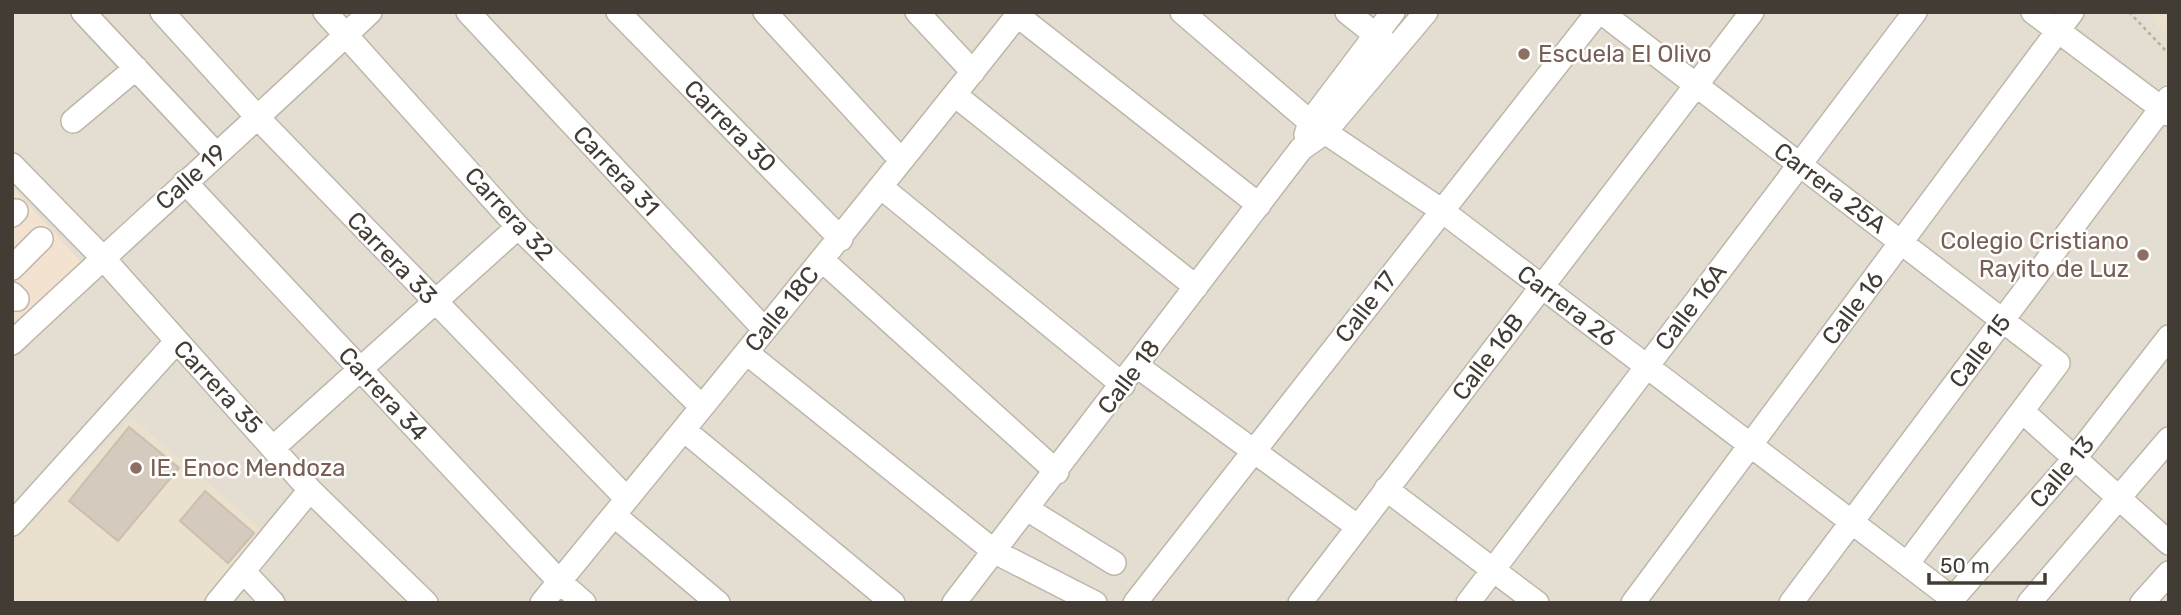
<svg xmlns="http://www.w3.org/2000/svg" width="2181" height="615" font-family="Rubik,sans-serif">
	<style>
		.residential { fill: #e4ded2 }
		.commercial { fill: #f2e2cf }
		.education { fill: #e9e0ce }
		.building { fill: #d4cabd; stroke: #ccbfae; stroke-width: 2 }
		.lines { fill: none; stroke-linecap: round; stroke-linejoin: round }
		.minor-casing { stroke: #beb6aa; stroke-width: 26 }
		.path { stroke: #bcae99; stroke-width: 2.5; stroke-dasharray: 3.5 3.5; stroke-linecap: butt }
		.minor { stroke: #fff; stroke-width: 23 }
		.education-dot { fill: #8d6e63; stroke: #fff; stroke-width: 2.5 }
		.labels { text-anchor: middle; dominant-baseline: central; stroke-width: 5; stroke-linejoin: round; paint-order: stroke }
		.education-label { font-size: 24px; fill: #785e54; stroke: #fff; text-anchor: start }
		.street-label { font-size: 24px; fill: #423c34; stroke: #fff }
	</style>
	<rect width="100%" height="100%" fill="#f1ece4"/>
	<path class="residential" d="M12,12H2169V603H12Z"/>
	<path class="commercial" d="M12,186L82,263L12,330Z"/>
	<path class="education" d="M2145,12H2169V39Z
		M131,417L263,530L203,603H12V543Z"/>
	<path class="building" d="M129,427L179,468L118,541L69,501Z
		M205,491L254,533L228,563L180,521Z"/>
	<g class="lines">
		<defs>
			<path id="minor" d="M83,12L216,154
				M162,12L259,119L627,499
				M325,12L518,227L702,407
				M468,12L764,329
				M618,12L841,239
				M765,12L900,159
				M917,12L973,72
				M1182,12L1310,122L1441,210L1953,599
				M1347,12L1387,44
				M1601,12L2058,363L1907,564
				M2033,12L2169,114
				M1017,15L1259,205
				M955,95L1196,287
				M73,121L136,68
				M1306,135L1310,122L1393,12
				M12,165L103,258L310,490L426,603
				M185,182L559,581L584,603
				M881,187L1123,385
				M12,215L16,211
				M822,260L1057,472
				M12,268L41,239
				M12,294L17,299
				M12,343C131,231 253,124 370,12
				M747,353L995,552L1095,603
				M1137,366L1358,527
				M2022,411L2169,543
				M684,430L893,603
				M274,447L518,227
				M1386,489L1537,603
				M1027,509L1114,563
				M614,515L718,603
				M12,524L175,343
				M244,572L273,603
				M217,603L310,490
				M542,603C702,407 863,211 1020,12
				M954,603L1301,149L1325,132L1426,12
				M1135,603L1598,12
				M1300,603L1752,12
				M1468,603L1915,12
				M1633,603L2072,12
				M1791,603L2169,98
				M1949,603L2075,458L2169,337
				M2029,603L2169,439
				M2142,603L2169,573"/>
		</defs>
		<use href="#minor" class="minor-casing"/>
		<path class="path" d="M2129,12L2169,54"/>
		<use href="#minor" class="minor"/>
	</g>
	<g class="education-dot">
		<circle cx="1524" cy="54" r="7"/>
		<circle cx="2143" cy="255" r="7"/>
		<circle cx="136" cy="468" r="7"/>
	</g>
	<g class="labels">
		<g class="education-label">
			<text x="1538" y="54">Escuela El Olivo</text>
			<text x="2129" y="241" text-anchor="end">Colegio Cristiano<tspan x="2129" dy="28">Rayito de Luz</tspan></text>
			<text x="150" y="468">IE. Enoc Mendoza</text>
		</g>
		<g class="street-label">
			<text transform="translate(730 126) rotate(45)">Carrera 30</text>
			<text transform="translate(616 171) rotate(47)">Carrera 31</text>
			<text transform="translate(191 177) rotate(-42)">Calle 19</text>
			<text transform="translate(1830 188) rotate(37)">Carrera 25A</text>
			<text transform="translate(509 214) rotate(47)">Carrera 32</text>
			<text transform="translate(392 258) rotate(46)">Carrera 33</text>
			<text transform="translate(1567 306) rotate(37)">Carrera 26</text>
			<text transform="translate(1366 307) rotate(-52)">Calle 17</text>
			<text transform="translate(1691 307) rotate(-53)">Calle 16A</text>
			<text transform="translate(1853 308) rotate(-53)">Calle 16</text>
			<text transform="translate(782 309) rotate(-51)">Calle 18C</text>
			<text transform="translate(1980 351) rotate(-53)">Calle 15</text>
			<text transform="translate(1488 357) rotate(-53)">Calle 16B</text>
			<text transform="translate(1129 377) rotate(-53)">Calle 18</text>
			<text transform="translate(218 387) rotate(47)">Carrera 35</text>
			<text transform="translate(383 394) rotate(47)">Carrera 34</text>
			<text transform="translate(2062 472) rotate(-50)">Calle 13</text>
		</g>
	</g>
	<rect width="2181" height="615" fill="none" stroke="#423c34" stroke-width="28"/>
	<path d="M1929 573v10h116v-10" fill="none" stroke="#423c34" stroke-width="3.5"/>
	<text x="1940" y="573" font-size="21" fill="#423c34" stroke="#ffffff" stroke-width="5" paint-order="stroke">50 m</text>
</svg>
